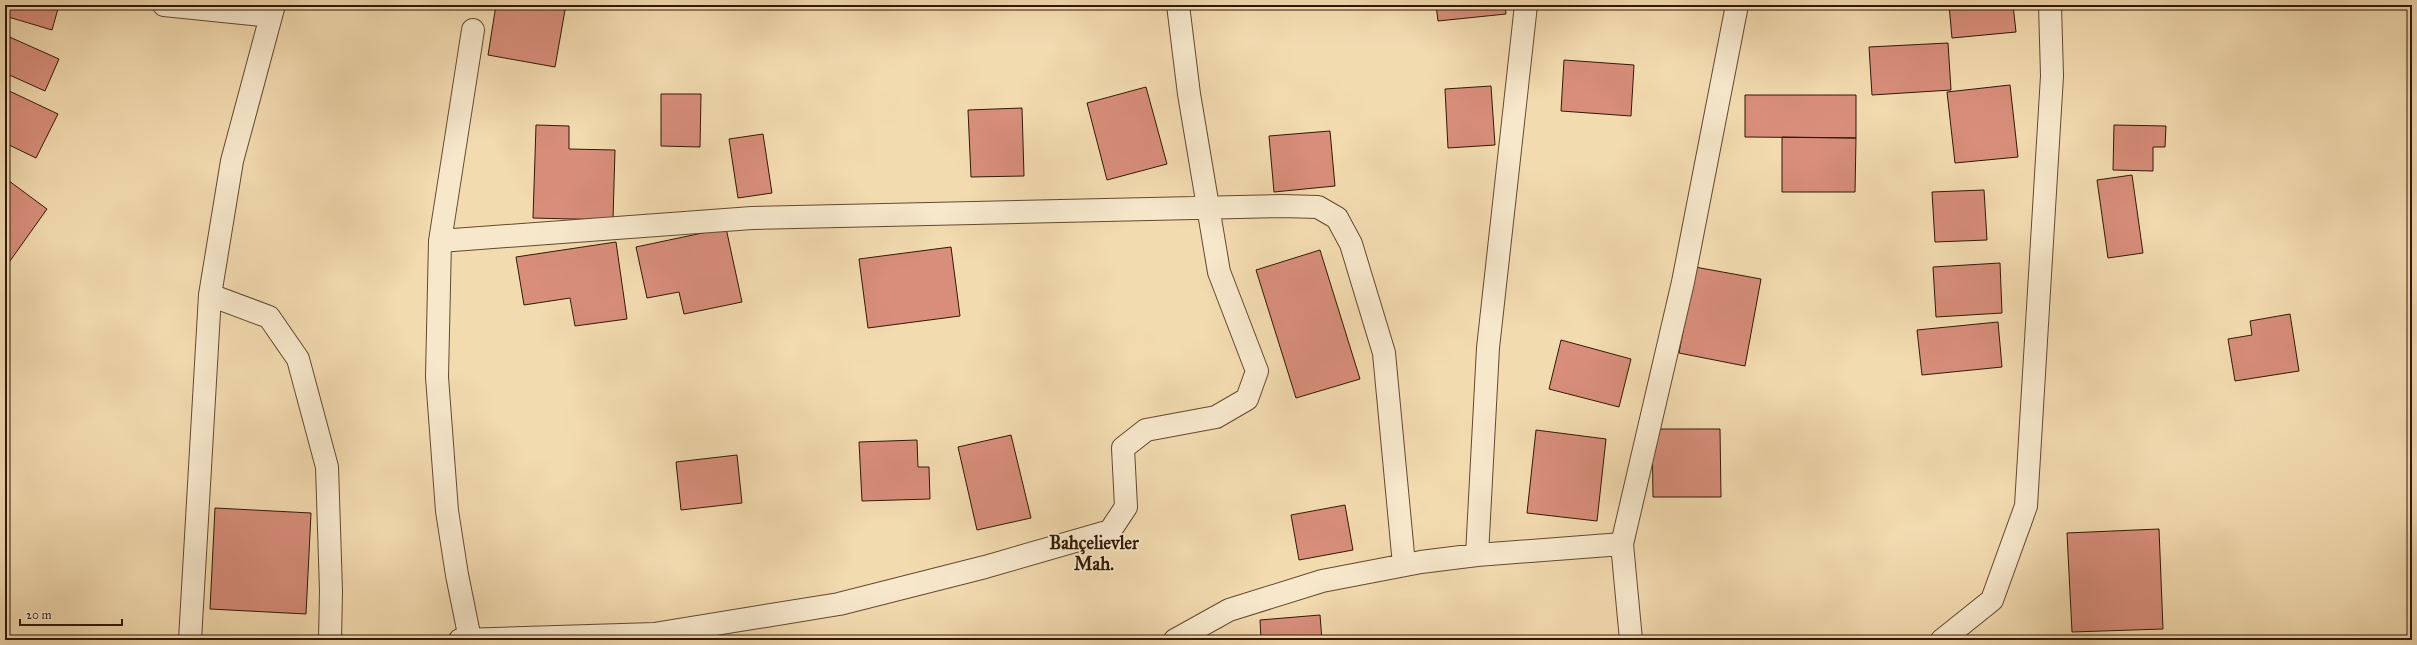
<svg xmlns="http://www.w3.org/2000/svg" width="2417" height="645" font-family="'IM FELL Great Primer',serif">
	<style>
		.building { fill: #d88e7b; stroke: #311804 }
		.lines { fill: none; stroke-linecap: round; stroke-linejoin: round }
		.minor-casing { stroke: #62492f; stroke-width: 24 }
		.minor { stroke: #f7e8cc; stroke-width: 22 }
		.labels { text-anchor: middle; dominant-baseline: central; stroke-width: 3.5; stroke-linejoin: round; paint-order: stroke }
		.district-label { font-size: 18px; font-weight: bold; fill: #311804; stroke: #f7e8cc }
	</style>
	<rect width="100%" height="100%" fill="#f3dbb0"/>
	<filter id="stains"><feTurbulence type="fractalNoise" baseFrequency=".005" numOctaves="4"/><feColorMatrix values="0 0 0 0 .2 0 0 0 0 .09 0 0 0 0 .02 0 0 0 .5 -.17"/></filter>
	<radialGradient id="worn" r=".72"><stop offset=".6" stop-color="#630" stop-opacity="0"/><stop offset="1" stop-color="#630" stop-opacity=".3"/></radialGradient>
	<path class="building" d="M5,5H59L52,30L5,16Z
		M496,5H537L565,10L555,67L488,55Z
		M1436,5H1505L1506,14L1438,21Z
		M1949,5H2013L2016,32L1952,38Z
		M5,35L59,59L45,91L5,73Z
		M1948,43L1951,90L1872,95L1869,47Z
		M1564,60L1634,65L1631,116L1561,111Z
		M2010,85L2018,157L1955,163L1947,92Z
		M1491,86L1495,145L1448,148L1445,89Z
		M1146,87L1167,164L1107,180L1087,103Z
		M5,89L58,114L36,158L5,143Z
		M661,94H701L700,147L661,146Z
		M1745,95H1856V138L1745,137Z
		M1022,108L1024,176L971,177L968,110Z
		M536,125L569,126V149L615,150L613,220L533,218Z
		M2114,125L2166,126L2165,147H2153V171L2113,170Z
		M1330,131L1335,186L1274,192L1269,136Z
		M763,134L772,193L738,198L729,139Z
		M1782,137L1856,138L1855,192H1782Z
		M2132,175L2143,253L2108,258L2097,180Z
		M5,178L47,209L5,268Z
		M1984,190L1987,240L1935,242L1932,192Z
		M726,228L742,302L684,314L679,292L647,298L636,247Z
		M616,242L627,319L575,326L570,298L524,305L516,257Z
		M951,247L960,316L868,328L859,259Z
		M1320,250L1360,379L1296,398L1256,270Z
		M2000,263L2002,313L1936,317L1933,267Z
		M1695,267L1761,279L1745,366L1679,353Z
		M2290,314L2299,371L2235,381L2228,339L2252,335L2250,321Z
		M1998,322L2002,367L1922,375L1917,330Z
		M1561,340L1631,359L1619,407L1549,389Z
		M1652,429H1720L1721,497H1653Z
		M1536,430L1606,439L1597,521L1527,513Z
		M1011,435L1031,518L977,530L958,447Z
		M917,440L918,467H929L930,499L862,501L859,442Z
		M737,455L742,503L681,510L676,462Z
		M1345,505L1353,550L1299,560L1291,515Z
		M215,508L311,513L306,614L210,609Z
		M2159,529L2163,629L2072,632L2067,533Z
		M1320,615L1322,640H1261L1260,620Z"/>
	<g class="lines">
		<defs>
			<path id="minor" d="M164,5L271,16
				M440,241L752,218L1282,206L1318,207L1337,218L1351,244L1384,353L1404,565
				M210,295L269,317L298,359L327,467L331,591L330,640
				M1477,555L1488,348L1526,5
				M470,639L457,575L447,511L437,377L440,241L473,30
				M190,640L210,295L232,161L274,5
				M460,640L654,634L839,604L985,567L1110,531L1126,507L1123,448L1146,430L1216,417L1247,399L1257,371L1219,272L1189,94L1178,5
				M1175,640L1229,610L1322,581L1421,562L1477,555L1622,544
				M1631,640L1622,544L1683,282L1737,5
				M1942,640L1992,600L2026,506L2052,76L2050,5"/>
		</defs>
		<use href="#minor" class="minor-casing"/>
		<use href="#minor" class="minor"/>
	</g>
	<g class="labels">
		<g class="district-label">
			<text x="1094" y="543">Bahçelievler<tspan x="1094" dy="21">Mah.</tspan></text>
		</g>
	</g>
	<rect width="2417" height="645" fill="none" stroke="#f3dbb0" stroke-width="20"/>
	<rect x="6" y="6" width="2405" height="633" fill="none" stroke="#311804" stroke-width="2"/>
	<rect x="10" y="10" width="2397" height="625" fill="none" stroke="#311804"/>
	<path d="M20 619v6h102v-6" fill="none" stroke="#311804" stroke-width="2"/>
	<text x="26" y="619" font-size="12" fill="#311804" stroke="#f7e8cc" stroke-width="3" paint-order="stroke">20 m</text>
	<rect width="100%" height="100%" filter="url(#stains)"/>
	<rect width="100%" height="100%" fill="url(#worn)"/>
</svg>
